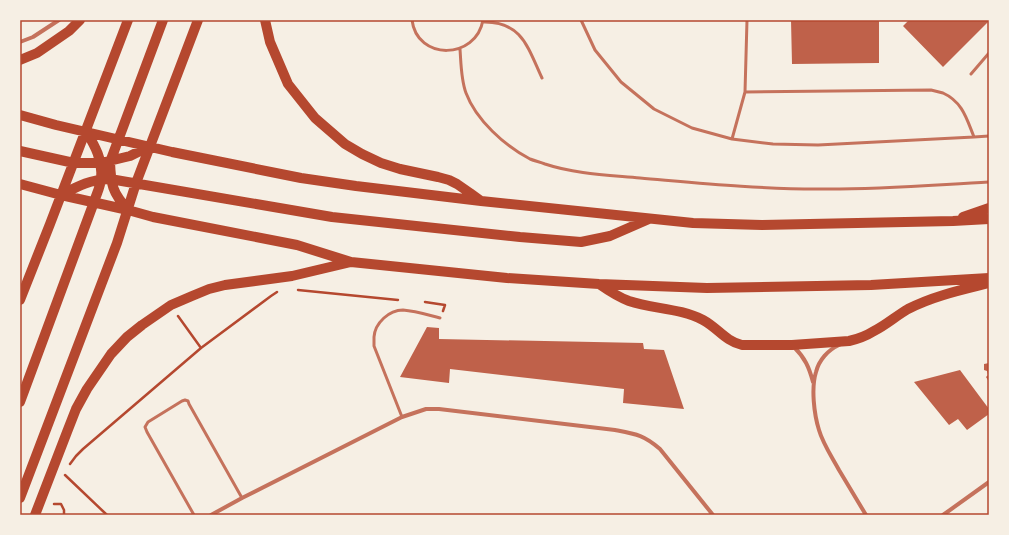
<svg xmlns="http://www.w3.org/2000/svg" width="1009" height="535" font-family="'Golos Text',sans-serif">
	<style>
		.building { fill: #bf614a }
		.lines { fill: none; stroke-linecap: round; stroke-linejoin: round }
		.path { stroke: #b5482f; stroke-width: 2.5 }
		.service { stroke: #c5725c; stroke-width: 3 }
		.minor { stroke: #c5725c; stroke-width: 4 }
		.primary { stroke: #b5482f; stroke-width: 10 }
		.neatline { fill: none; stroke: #b5482f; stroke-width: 1.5 }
	</style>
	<rect width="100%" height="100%" fill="#f6efe4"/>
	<path class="building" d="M791,20H879V63L792,64Z
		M909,20H989V21L943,67L903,26Z
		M427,327L439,328V339L643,343L644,349L664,350L684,409L623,403L624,389L450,369L449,383L400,377Z
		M989,363V382L986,377L988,375L987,371L984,370V364Z
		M960,370L989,409V414L967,430L958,419L949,425L914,382Z"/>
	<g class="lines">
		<path class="path" d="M298,290L398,300
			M425,302L445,305L443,311
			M178,316L201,348
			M70,464L76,456L83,449L201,348L271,296L277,292
			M65,475L107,515
			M54,504H61L64,510V515"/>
		<path class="service" d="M412,20C417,61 476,60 483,20
			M581,20L595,50L621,82L654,109L692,128L732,139L773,144L818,145L974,137L989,136
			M483,22C522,21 528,48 542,78
			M460,49C461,63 461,80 466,93C476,120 505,146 530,159C535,161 540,162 545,164C575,174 608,175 640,178C699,183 758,189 817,189C875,190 932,185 989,182
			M971,74L989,53
			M745,92L931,90C935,91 939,92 943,93C963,102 967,120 974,137
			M732,139L745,92L747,20
			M402,417L374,346C374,343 374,340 374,337C375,323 389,310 403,310C416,311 428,315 440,318
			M194,515L147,432L145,427L148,422L182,401L185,400L188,401L189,404L242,498"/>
		<path class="minor" d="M20,42L33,37L59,20
			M839,345C828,350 819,360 816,372C811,388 814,414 819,430C823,444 832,457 839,470C848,485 857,500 866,515
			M794,347C805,358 809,367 813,382
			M211,515L242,498L402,417L426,409H439L615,430C636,434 644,435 660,449L713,515
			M943,515L989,482"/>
		<path class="primary" d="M265,20L270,42L288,84L315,118L345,144L362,154L381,163L400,169L438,177L449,180L457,184L470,193L481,201
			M20,60L37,53L69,31L80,20
			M20,115L56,125L172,152L301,178L356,186L481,201L693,223L762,225L953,221L989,219
			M20,151L74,163H101L130,156L150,146
			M20,184L61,195L128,210L153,217L297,245L351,262L507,278L599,284L707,288L871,285L989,278
			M61,195C80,185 89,180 110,179L332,217L520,237L581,242L610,236L649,219
			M128,210C112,192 111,185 110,162L163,20
			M963,217L989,208
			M599,284C609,291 618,297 629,301C653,309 680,308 703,320C718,328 725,341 742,345H792L849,341C858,339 866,336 874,331C886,325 896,316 908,309C933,296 961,290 989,283
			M20,300L50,224L128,20
			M20,402L94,202C96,195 101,186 101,178C103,160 95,146 86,131
			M20,498L117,243L136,183L198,20
			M35,515L67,432L76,409L87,389L111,354L127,337L142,325L171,305L192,296L209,289L225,285L292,276L351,262"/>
	</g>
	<rect width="1009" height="535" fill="none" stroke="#f6efe4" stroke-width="42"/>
	<rect x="21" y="21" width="967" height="493" class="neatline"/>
</svg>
